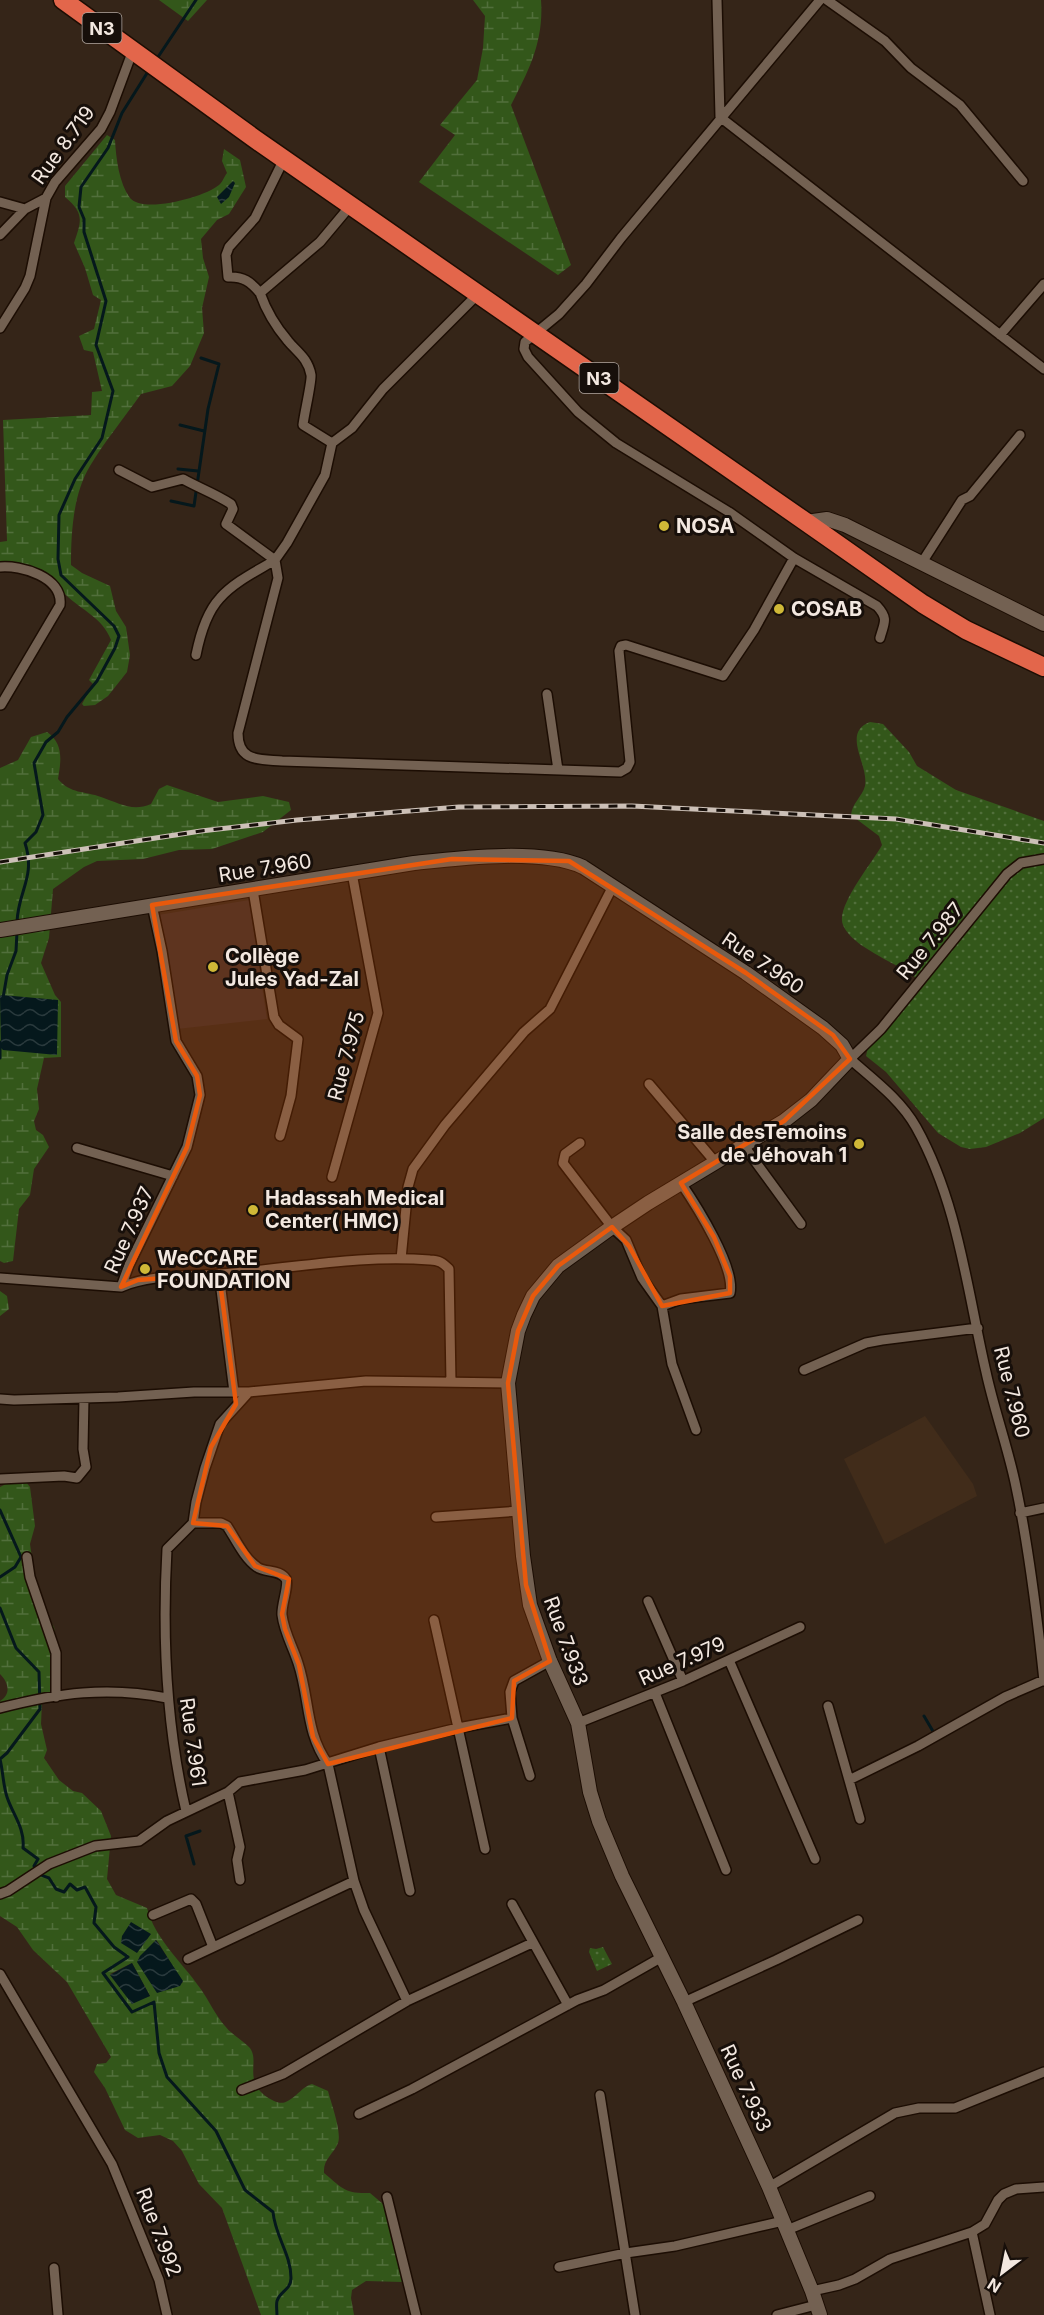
<svg xmlns="http://www.w3.org/2000/svg" width="1044" height="2315" font-family="Inter,sans-serif">
	<style>
		.built { fill: #412c1a }
		.education { fill: #3d2b25 }
		.grass { fill: url(#grass-dots) }
		.wetland { fill: url(#wetland-marsh); fill-rule: evenodd }
		.water { fill: url(#water-waves) }
		.lines { fill: none; stroke-linecap: round; stroke-linejoin: round }
		.stream { stroke: #05181c; stroke-width: 3 }
		.street-casing { stroke: #1c0d03; stroke-width: 12 }
		.secondary-casing { stroke: #1c0d03; stroke-width: 16 }
		.highway-casing { stroke: #1c0d03; stroke-width: 21 }
		.street { stroke: #736152; stroke-width: 9 }
		.secondary { stroke: #736152; stroke-width: 14 }
		.highway { stroke: #e3664b; stroke-width: 18 }
		.rail-casing { stroke: #ccc0b7; stroke-width: 5 }
		.rail { stroke: #170f0a; stroke-width: 3; stroke-dasharray: 9; stroke-linecap: butt }
		.marked { fill: #e8590c; fill-opacity: 0.2; stroke: #e8590c; stroke-width: 4.5; stroke-linejoin: round }
		.poi-dot { fill: #cfb837; stroke: #170f0a; stroke-width: 2 }
		.labels { text-anchor: middle; dominant-baseline: central; stroke-width: 6; stroke-linejoin: round; paint-order: stroke }
		.shield { fill: #170f0a; stroke: #b1a7a0; stroke-width: 1.5 }
		.shield-label { font-size: 18px; font-weight: bold; fill: #f3e8e0 }
		.street-label { font-size: 20px; fill: #f3e8e0; stroke: #170f0a }
		.poi-label { font-size: 20px; font-weight: bold; fill: #f3e8e0; stroke: #170f0a; text-anchor: start }
	</style>
	<defs>
		<pattern id="grass-dots" width="8" height="8" patternUnits="userSpaceOnUse" patternTransform="scale(1.5)"><rect width="8" height="8" fill="#33571a"/><path d="M2 2h.1M6 6h.1" fill="none" stroke="#516f3b" stroke-width="1.8" stroke-linecap="round"/></pattern>
		<pattern id="wetland-marsh" width="20" height="14" patternUnits="userSpaceOnUse" patternTransform="scale(1.5)"><rect width="20" height="14" fill="#33571a"/><path d="M1 5h8M5 5V1M11 12h8M15 12V8" fill="none" stroke="#516f3b"/></pattern>
		<pattern id="water-waves" width="16" height="10" patternUnits="userSpaceOnUse" patternTransform="scale(1.5)"><rect width="16" height="10" fill="#05181c"/><path d="M0 5q4-4 8 0t8 0" fill="none" stroke="#2a3a3d"/></pattern>
	</defs>
	<rect width="100%" height="100%" fill="#352518"/>
	<path class="built" d="M925,1416L973,1484L977,1496L885,1544L844,1459Z"/>
	<path class="education" d="M249,900L267,1019L177,1029L158,915Z"/>
	<path class="grass" d="M870,722L883,724L909,752L917,766L956,790L1044,821V1118L1020,1133L986,1147L970,1149L961,1147L938,1133L886,1072L866,1056L868,1047L923,986C913,972 900,968 886,960C872,952 849,940 843,925C835,907 873,862 882,845L879,836L851,815C852,803 862,797 865,786C869,764 841,733 870,722Z
		M603,1947L612,1964L597,1971L589,1952L590,1948L596,1949Z"/>
	<path class="wetland" d="M159,0H207L188,21Z
		M473,0H541C544,41 529,70 511,105L571,265L558,275L419,182L455,135L440,125L477,80L483,48L485,16Z
		M107,135L115,140C116,158 119,183 130,198C143,214 205,197 219,185C222,183 224,177 227,173L222,161L224,149L240,160L246,187L229,214L217,220L201,239L203,258L209,277L202,308L204,333L190,366L172,386L141,394C124,418 105,441 90,466C73,494 71,533 71,565L82,573L110,586L116,611L126,627L130,655L127,672L108,696L95,705L84,706L82,704L93,684L89,680L111,640C102,617 81,610 65,594C58,586 51,574 42,570C28,564 15,562 0,563V542L7,541L3,420L91,415L92,392L102,391L93,352L84,350L79,336L94,329L101,300L93,295L85,268L74,243C82,220 84,213 65,197V186Z
		M47,732C64,744 61,761 58,779C70,794 85,791 101,797C119,803 132,812 151,804L159,789L167,785L218,802L263,796L289,802L291,810L263,832L212,849L179,850L143,859L97,861L84,867L53,889L49,938L41,963L55,995L61,1002V1057L44,1058L37,1089L39,1109L34,1121L36,1130L43,1135L49,1147L34,1169L30,1195L19,1209L13,1261L4,1263L0,1261V768L18,760L31,737Z
		M0,1291L7,1296L9,1309L0,1316Z
		M13,1473L21,1476L30,1487L35,1526L30,1544L35,1579L42,1607L54,1627L60,1662L55,1693L42,1702L41,1724L47,1750L44,1758L59,1780L73,1791L82,1793L101,1811L111,1836L107,1879L116,1895L147,1908C155,1939 182,1962 200,1988C209,2000 215,2015 225,2026C231,2034 242,2040 249,2047C262,2061 239,2084 274,2101C290,2109 298,2088 312,2084L328,2091C331,2103 342,2132 338,2143C333,2155 323,2159 324,2173C342,2188 345,2194 370,2193L383,2204L387,2211L391,2238L399,2254L403,2282L366,2281L352,2290L351,2298L354,2315H261L222,2208L199,2184L182,2151L173,2141L160,2135L138,2138L125,2130L105,2088L94,2072L97,2064L106,2063L111,2057L67,1982L33,1950L17,1927L0,1916V1701C12,1694 8,1682 0,1674V1487L4,1485ZM156,1940L158,1942L183,1983L138,1960ZM132,1963L150,1996L141,1999L110,1974Z"/>
	<path class="water" d="M233,181L235,183L229,197L221,204L217,197Z
		M2,995L58,1000L57,1055L3,1050L1,1048L0,996Z
		M131,1922L151,1934L137,1953L121,1943L122,1936Z
		M156,1940L183,1981L180,1986L157,1993L137,1962L140,1956Z
		M132,1963L150,1996L132,2004L110,1975Z"/>
	<g class="lines">
		<path class="stream" d="M156,60L196,0
			M180,425L204,431
			M178,469L198,471
			M171,501L194,506L208,409L219,364L201,358
			M17,922C18,891 36,877 25,843L36,832L43,815L34,763L46,742L58,732L67,717L97,681L115,648L119,636L114,626L61,575L58,559L59,515L75,479L102,438L113,391L96,345L106,301L84,232V219L79,207L81,187L108,148L122,113L149,70
			M3,998L7,975L16,951L17,932
			M0,1058V1042
			M0,1510L21,1557L15,1567L0,1577
			M0,1608L16,1648L39,1672L40,1709L7,1753L0,1759C3,1771 3,1785 7,1797C13,1815 25,1828 23,1848L38,1859L34,1866C36,1875 41,1875 49,1878L56,1889L64,1892L70,1884L77,1890L85,1887L96,1907L94,1923L114,1947L128,1957L103,1973L132,2012L154,2002L159,2053L167,2077L216,2131L245,2190L273,2212C275,2236 291,2254 291,2278C291,2290 280,2291 277,2301C276,2305 277,2311 277,2315
			M924,1716L934,1733
			M194,1864L186,1836L200,1831"/>
		<defs>
			<path id="street" d="M717,0L720,117L1044,369
				M820,0L621,238L586,284L559,314L525,342L524,349L528,357L578,412L616,443L729,512L794,558L877,606C889,619 884,623 880,638
				M827,0L885,41L911,68L960,105L1023,181
				M0,202L25,209
				M0,235L25,209L46,198
				M260,293C251,282 243,276 228,277L226,255L229,247L255,218L284,159
				M479,293L383,389L352,428L332,443L325,475L287,543L275,560L278,578L238,733C238,762 259,759 282,761L620,772L627,768L630,762L619,651L621,646L626,645L723,676L754,630L794,558
				M0,328L25,288L30,276L46,198L55,182L101,129L110,112L133,50
				M1000,335L1044,284
				M332,443L303,425C304,415 312,381 311,375C308,358 297,352 288,341C276,327 266,310 260,293L320,242L351,205
				M119,470L152,487L183,479C199,488 216,494 231,504L233,509L226,524L275,560C257,571 234,582 220,598C206,613 200,635 196,655
				M921,564L962,500L970,496L1020,435
				M0,567C21,565 63,577 60,605L1,705
				M547,694L558,770
				M1044,859L1021,863L1007,874L881,1029L850,1059C874,1080 901,1100 916,1127C958,1202 967,1290 986,1372C994,1409 1007,1445 1015,1482C1029,1547 1037,1614 1044,1681
				M253,890L274,1017L279,1025L298,1039L291,1096L280,1136
				M152,905L162,951L176,1041L197,1076L200,1095L187,1147L129,1265L121,1287C151,1274 187,1277 220,1274C290,1269 360,1254 430,1260C439,1260 443,1263 449,1269L451,1382
				M649,1084L716,1163
				M580,1143L565,1154L563,1163L612,1227L626,1240L642,1278L662,1306L672,1364L696,1430
				M744,1146L801,1224
				M77,1148L173,1176
				M332,1177L378,1013L352,873
				M401,1259L408,1187L413,1169L445,1125L524,1032L550,1009L613,886
				M219,1274L234,1392
				M0,1278L121,1287
				M662,1306L681,1299L730,1293C736,1268 696,1205 681,1183
				M804,1370L866,1343L882,1340L978,1328
				M0,1399L14,1400L118,1397L194,1392H249L366,1381L508,1383
				M0,1479L64,1476L77,1478L86,1467L83,1449L84,1398
				M1020,1513L1044,1508
				M436,1517L520,1511
				M193,1523H221L227,1526C236,1540 244,1558 257,1567C265,1573 280,1569 286,1579C289,1586 281,1605 282,1615C284,1632 293,1647 298,1663C310,1699 305,1732 328,1764L354,1881L364,1910L407,2001
				M27,1557L30,1577L56,1653V1697
				M648,1601L683,1681
				M434,1620L485,1849
				M729,1660L815,1859
				M655,1693L726,1870
				M828,1706L860,1819
				M0,1708C58,1693 108,1686 167,1698
				M512,1718L530,1776
				M578,1723L683,1681L800,1627
				M379,1747L410,1891
				M849,1780L918,1746L1005,1697L1044,1680
				M228,1792L240,1847L237,1860L240,1880
				M186,1811C166,1725 162,1637 167,1549L193,1523L196,1502L205,1468L220,1424L249,1392
				M0,1894L8,1891L49,1864L95,1846L139,1841L167,1821L228,1792L240,1782L305,1770L379,1747L458,1728L512,1718L510,1692L514,1681L550,1661
				M512,1904L568,2005
				M153,1915L191,1899L196,1904L213,1947
				M188,1959L354,1881
				M0,1974L112,2164L159,2280L167,2315
				M684,2002L776,1960L858,1920
				M242,2090L283,2074L407,2001L532,1943
				M600,2095L635,2315
				M359,2114L412,2089L577,2000L604,1990L662,1957
				M769,2187L895,2113L919,2108H955L1044,2072
				M387,2197L416,2315
				M787,2230L870,2196
				M972,2232L990,2315
				M559,2267L626,2253L675,2246L783,2221
				M54,2268L58,2315
				M812,2291L839,2285L855,2279L890,2259L972,2232L985,2224L998,2200L1004,2194L1016,2189L1044,2187
				M777,2315L816,2305"/>
			<path id="secondary" d="M806,522L827,519L845,525L1044,624
				M0,930L414,863C460,858 541,848 583,867L746,973L823,1028L842,1045L850,1059L811,1100L784,1121L648,1203L612,1227L558,1266L533,1296L524,1315L518,1331L508,1383L523,1556L530,1605L550,1661L578,1723L590,1792L599,1821L622,1876L684,2002L769,2187L812,2291L820,2315"/>
			<path id="highway" d="M63,0L255,139L806,522L923,604L966,630L1044,667"/>
		</defs>
		<use href="#street" class="street-casing"/>
		<use href="#secondary" class="secondary-casing"/>
		<use href="#highway" class="highway-casing"/>
		<use href="#street" class="street"/>
		<use href="#secondary" class="secondary"/>
		<use href="#highway" class="highway"/>
		<defs>
			<path id="rail" d="M0,862L201,831L297,820L459,807L632,806L896,819L1044,843"/>
		</defs>
		<use href="#rail" class="rail-casing"/>
		<use href="#rail" class="rail"/>
	</g>
	<path class="marked" d="M452,859L569,861L746,973L833,1035L850,1059L784,1121L681,1183L714,1237L730,1276V1293L662,1306L629,1246L612,1227L558,1266L533,1296L518,1331L508,1383L526,1585L550,1661L514,1681L512,1718L328,1764L313,1737L299,1665L285,1629L282,1614L289,1579L255,1566L227,1526L193,1523L211,1447L236,1404L219,1274L138,1280L121,1287L187,1147L200,1095L197,1076L176,1041L152,905Z"/>
	<g class="poi-dot">
		<circle cx="664" cy="526" r="6"/>
		<circle cx="779" cy="609" r="6"/>
		<circle cx="213" cy="967" r="6"/>
		<circle cx="859" cy="1144" r="6"/>
		<circle cx="253" cy="1210" r="6"/>
		<circle cx="145" cy="1269" r="6"/>
	</g>
	<g class="labels">
		<g class="shield">
			<rect x="82.5" y="13" width="39" height="30" rx="4.5"/>
			<rect x="579.5" y="363" width="39" height="30" rx="4.5"/>
		</g>
		<g class="shield-label">
			<text x="102" y="28">N3</text>
			<text x="599" y="378">N3</text>
		</g>
		<g class="street-label">
			<text transform="translate(63 145) rotate(-54)">Rue 8.719</text>
			<text transform="translate(265 868) rotate(-9)">Rue 7.960</text>
			<text transform="translate(930 941) rotate(-51)">Rue 7.987</text>
			<text transform="translate(763 963) rotate(34)">Rue 7.960</text>
			<text transform="translate(346 1056) rotate(-75)">Rue 7.975</text>
			<text transform="translate(129 1230) rotate(-66)">Rue 7.937</text>
			<text transform="translate(1012 1392) rotate(76)">Rue 7.960</text>
			<text transform="translate(566 1641) rotate(70)">Rue 7.933</text>
			<text transform="translate(682 1661) rotate(-24)">Rue 7.979</text>
			<text transform="translate(193 1742) rotate(82)">Rue 7.961</text>
			<text transform="translate(746 2088) rotate(65)">Rue 7.933</text>
			<text transform="translate(159 2232) rotate(69)">Rue 7.992</text>
		</g>
		<g class="poi-label">
			<text x="676" y="526">NOSA</text>
			<text x="791" y="609">COSAB</text>
			<text x="225" y="956">Collège<tspan x="225" dy="23">Jules Yad-Zal</tspan></text>
			<text x="847" y="1132" text-anchor="end">Salle desTemoins<tspan x="847" dy="23">de Jéhovah 1</tspan></text>
			<text x="265" y="1198">Hadassah Medical<tspan x="265" dy="23">Center( HMC)</tspan></text>
			<text x="157" y="1258">WeCCARE<tspan x="157" dy="23">FOUNDATION</tspan></text>
		</g>
	</g>
	<g transform="translate(1002 2273) rotate(212)" stroke="#170f0a" stroke-width="4.5" paint-order="stroke">
	<path d="M0-4.5L10 22L0 15L-10 22Z" fill="#f3e8e0"/>
	<text y="-9" font-size="16" font-weight="bold" text-anchor="middle" fill="#f3e8e0">N</text>
	</g>
</svg>
